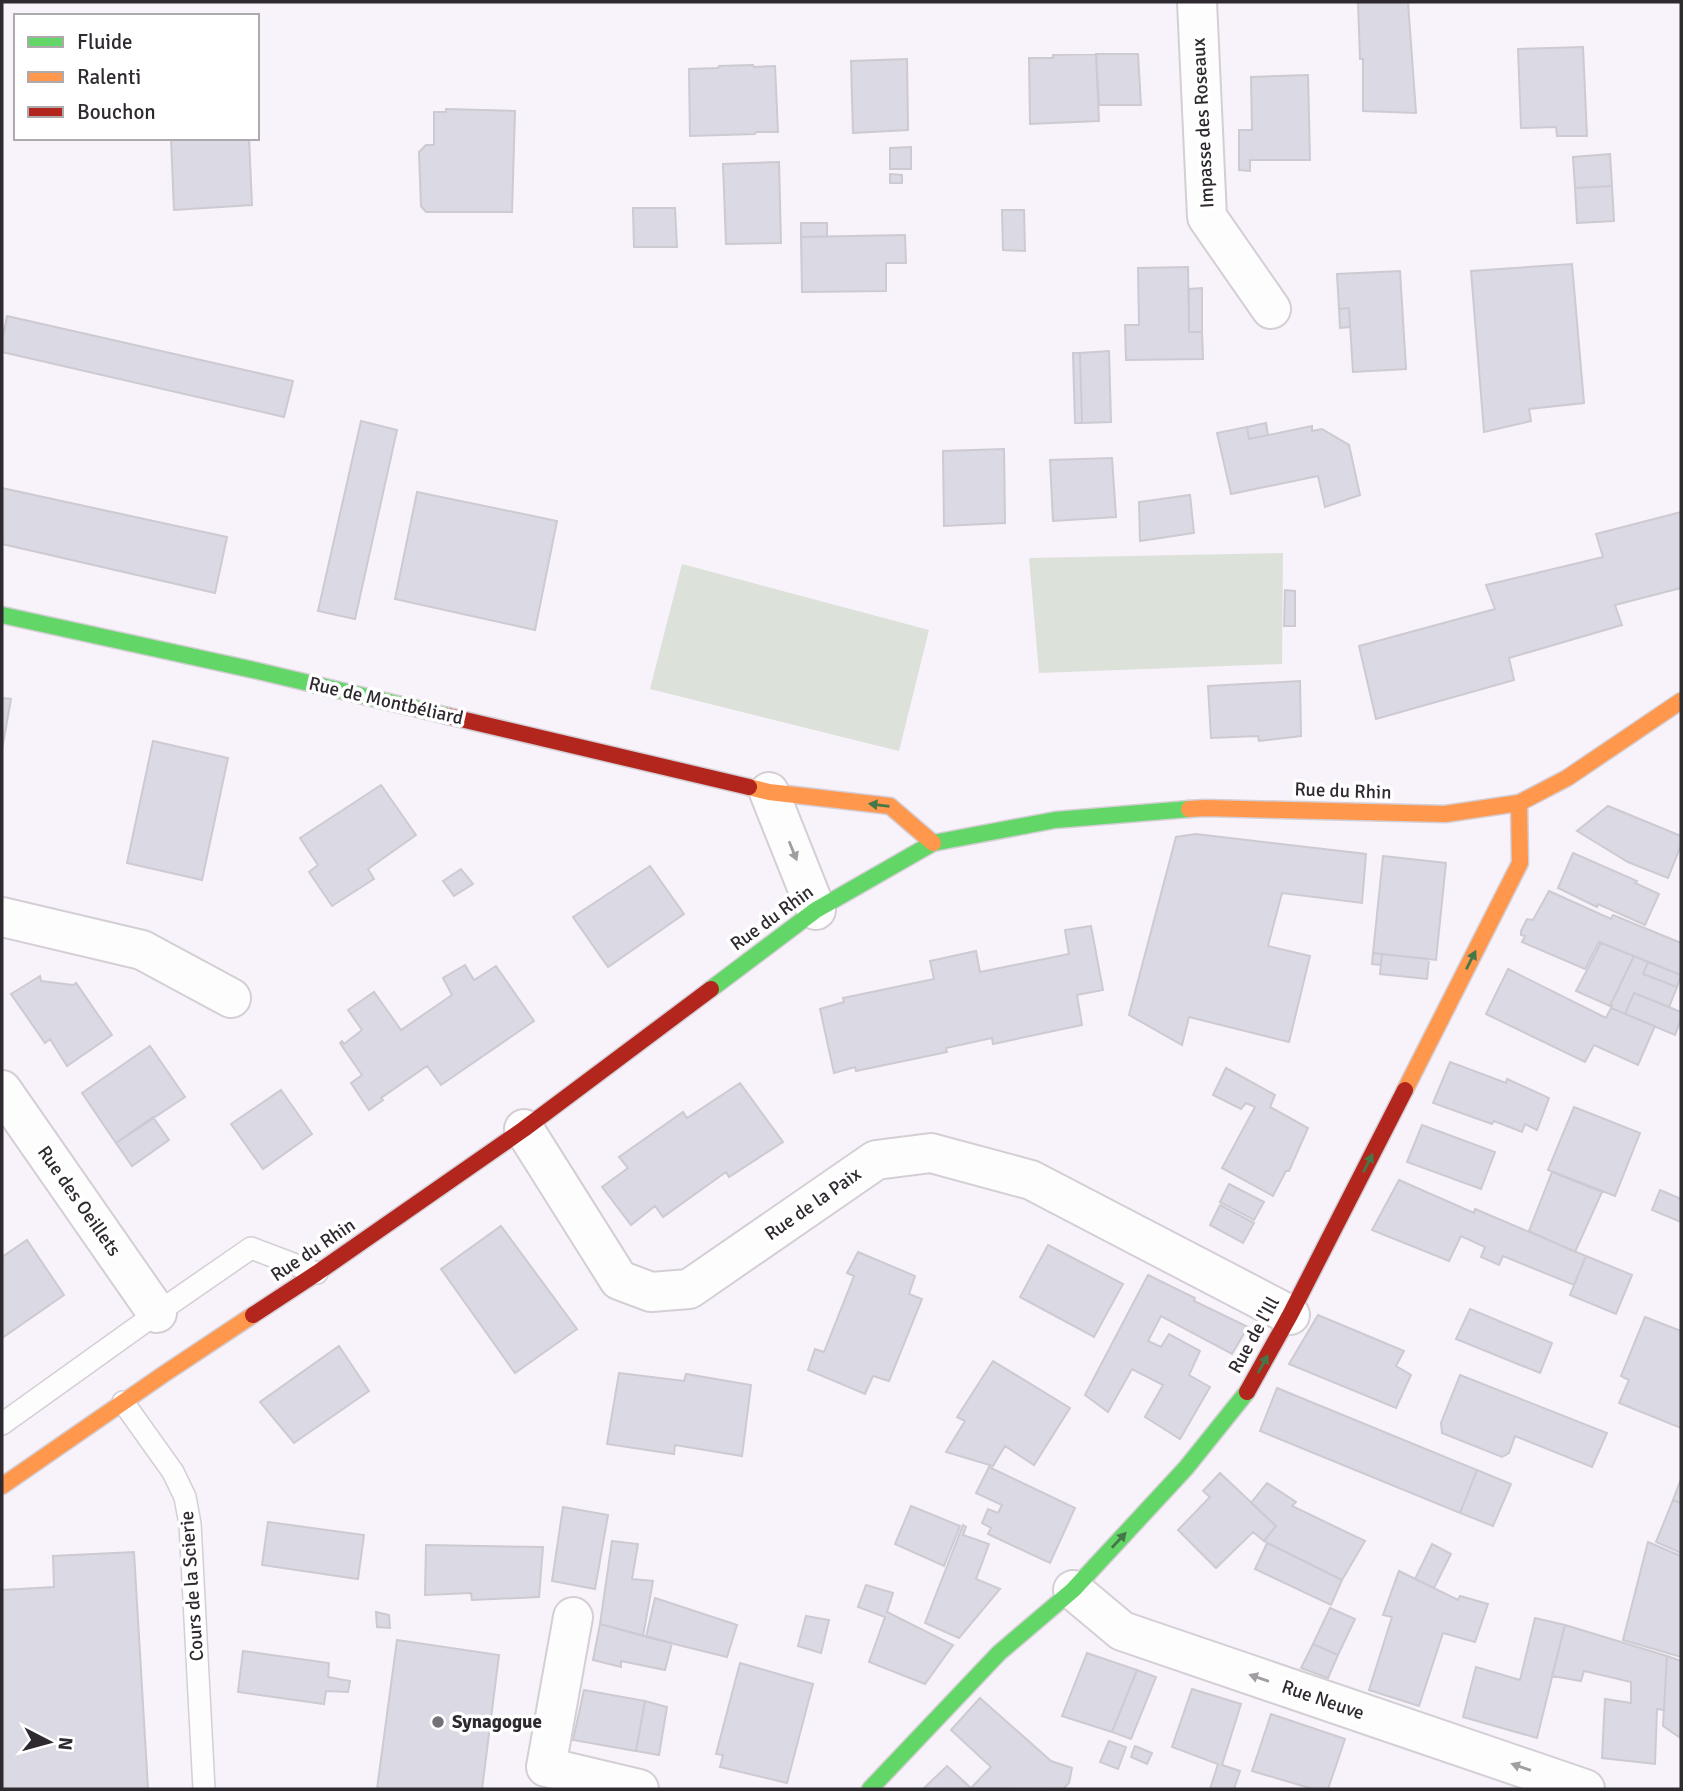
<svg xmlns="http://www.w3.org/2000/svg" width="1683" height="1791" font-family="Signika,sans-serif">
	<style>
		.green { fill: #dce1da }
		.building { fill: #dbd9e4; stroke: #cdcad2; stroke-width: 2 }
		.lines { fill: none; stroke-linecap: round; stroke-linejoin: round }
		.lane-casing { stroke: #d4ced5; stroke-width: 24 }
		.street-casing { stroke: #d4ced5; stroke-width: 42 }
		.fast-casing { stroke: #d4ced5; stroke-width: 19 }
		.slow-casing { stroke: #d4ced5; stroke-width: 19 }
		.jam-casing { stroke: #d4ced5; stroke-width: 19 }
		.lane { stroke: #fefdfe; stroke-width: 21 }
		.street { stroke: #fefdfe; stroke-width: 38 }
		.fast { stroke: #63d668; stroke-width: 16 }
		.slow { stroke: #ff974d; stroke-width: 16 }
		.jam { stroke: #b3261e; stroke-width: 16 }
		.oneway { fill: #467749 }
		.oneway2 { fill: #a19ea1 }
		.poi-dot { fill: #757077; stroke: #fff; stroke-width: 2.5 }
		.labels { text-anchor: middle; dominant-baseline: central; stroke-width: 7; stroke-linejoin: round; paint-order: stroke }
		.street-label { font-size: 19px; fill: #2f2a30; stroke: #fff }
		.poi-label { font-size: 19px; font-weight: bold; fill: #2f2a30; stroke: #fff; text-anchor: start }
	</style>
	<rect width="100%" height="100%" fill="#f8f2fa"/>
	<path class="green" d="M1283,553L1282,664L1039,673L1029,558Z
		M682,564L929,630L899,751L650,689Z"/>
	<path class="building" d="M1358,2H1408L1416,113L1363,111V59H1360Z
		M1583,47L1587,136H1557L1556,127L1521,128L1518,49Z
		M1096,54L1099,121L1030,124L1029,58H1053V55Z
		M1096,54H1138L1141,105H1099Z
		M907,59L908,130L853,133L851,61Z
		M753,65L754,67L775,66L778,132H756L755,134L690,136L689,69L718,68L719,66Z
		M1308,75L1310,160H1250V171L1239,170V130H1252L1251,77Z
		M446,109L515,111L512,212H426L421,206L419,152L426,145H434V112H446Z
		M171,138H249L252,205L174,210Z
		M911,147V169H890V148Z
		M1610,154L1612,186L1575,188L1573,157Z
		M779,162L781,243L726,244L723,164Z
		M890,174L902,175V183H890Z
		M1612,186L1614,221L1577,223L1575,188Z
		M633,208H675L677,247H634Z
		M1002,210H1024L1025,251L1003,250Z
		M801,223H827V237H801Z
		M905,235L906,263H886V291L802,292L801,237Z
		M1572,264L1584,403L1529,409L1531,421L1484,432L1471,271Z
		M1188,267L1189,332H1202L1203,359L1126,360L1125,325H1139L1138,268Z
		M1400,271L1406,369L1353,372L1349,308L1339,309L1337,274Z
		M1202,288V332H1189V289Z
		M1349,308L1350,327L1340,328L1339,309Z
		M7,316L293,381L284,417L2,352V341Z
		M1109,351L1111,422L1082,423L1080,353Z
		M1073,353H1080L1082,423H1075Z
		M361,421L397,430L355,619L318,611Z
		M1266,423L1268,435L1249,439L1247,427Z
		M1312,426V431L1322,429L1349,445L1360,495L1325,507L1318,476L1231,494L1217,433L1247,427L1249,439Z
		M1004,449L1005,523L944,526L943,451Z
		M1112,458L1116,517L1053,521L1050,460Z
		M2,488L227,537L215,593L2,544Z
		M417,492L557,521L535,630L395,599Z
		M1190,495L1194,533L1140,541L1139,502Z
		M1681,512V588L1615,605L1622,625L1509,658L1514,680L1376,719L1359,646L1495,609L1486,585L1603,557L1596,534Z
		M1285,590L1295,591V626H1284Z
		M1300,681L1301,736L1259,741L1258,736L1211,738L1208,686Z
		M2,698L11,699L2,750Z
		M153,741L228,758L202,880L127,863Z
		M381,785L416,835L368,869L374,879L332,906L309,872L318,865L300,838Z
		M1608,806L1681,836V845L1668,878L1628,862L1577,831Z
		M1196,834L1366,854L1362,903L1282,893L1268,946L1310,956L1289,1042L1189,1017L1182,1045L1129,1015L1176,837Z
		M1573,853L1637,881L1635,883L1659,894L1645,925L1598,904L1597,907L1558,888Z
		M1383,856L1446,863L1436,960L1373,953Z
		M650,866L684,914L608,967L573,917Z
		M461,869L473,884L454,896L443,881Z
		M1549,891L1611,919L1613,915L1681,943V975L1599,942L1585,969L1522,942L1525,936L1521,935V931L1527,919L1533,920Z
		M1091,926L1103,990L1077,995L1082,1025L993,1044L992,1038L946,1048L947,1052L856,1071L855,1067L834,1073L820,1009L844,1002L843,998L934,979L930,961L976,951L980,972L1069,954L1065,930Z
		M1601,943L1634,956L1610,1006L1576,991Z
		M1373,953L1382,954L1381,965L1372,964Z
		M1382,954L1429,959L1427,979L1380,974Z
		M1634,956L1648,962L1643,974L1677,987L1669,1007L1634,993L1625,1014L1611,1008L1612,1006H1610Z
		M1648,962L1681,975L1677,987L1643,974Z
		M465,965L474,980L496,966L534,1021L441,1085L427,1066L381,1098L383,1100L369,1110L351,1083L362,1075L340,1043L342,1041L344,1044L362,1030L348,1010L374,992L401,1030L452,995L443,978Z
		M1508,969L1606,1018L1611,1008L1655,1026L1638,1065L1594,1045L1585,1062L1486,1014Z
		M40,976L41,981L73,985L76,983L112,1035L67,1066L50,1039L45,1043L11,994Z
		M1634,993L1681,1012V1019L1675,1035L1625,1014Z
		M150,1046L185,1097L116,1143L82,1093Z
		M1450,1062L1506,1083L1507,1079L1549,1098L1537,1130L1525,1124L1522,1132L1494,1121L1492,1124L1433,1103Z
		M1226,1068L1275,1095L1270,1107L1308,1128L1289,1171H1286L1273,1196L1222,1168L1255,1107L1246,1103L1241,1109L1213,1095Z
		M740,1083L783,1142L729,1177L726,1172L663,1217L655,1206L631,1225L602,1187L628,1168L619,1157L683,1112L687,1118Z
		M281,1090L312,1134L263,1169L231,1124Z
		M1574,1107L1640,1133L1615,1196L1548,1170Z
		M153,1117L169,1140L132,1166L116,1143Z
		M1422,1125L1495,1152L1481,1189L1407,1162Z
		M1552,1172L1602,1192L1575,1252L1529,1231Z
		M1399,1180L1474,1213L1475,1209L1586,1256L1574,1285L1503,1256L1499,1265L1481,1257L1485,1247L1461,1236L1449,1261L1372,1230Z
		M1229,1184L1264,1202L1254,1220L1220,1202Z
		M1660,1190L1681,1199V1222L1652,1210Z
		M1220,1205L1254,1223L1243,1243L1210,1225Z
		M501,1226L577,1329L515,1373L441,1269Z
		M27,1240L64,1295L2,1338V1257Z
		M1048,1245L1123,1284L1094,1337L1020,1297Z
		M858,1252L915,1276L909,1294L922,1299L889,1381L873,1376L865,1394L808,1370L815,1349L824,1352L854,1276L847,1273Z
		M1586,1256L1632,1275L1616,1314L1570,1295Z
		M1148,1275L1195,1298L1194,1301L1248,1327L1232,1354L1161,1316L1148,1341L1161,1347L1169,1334L1200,1351L1189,1375L1210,1387L1180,1439L1145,1417L1163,1385L1132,1369L1108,1412L1085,1395Z
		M1470,1309L1552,1343L1540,1373L1456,1339Z
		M1318,1315L1404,1351L1396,1366L1411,1375L1396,1408L1289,1364Z
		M1645,1317L1681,1331V1428L1619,1403L1629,1380L1621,1376Z
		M339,1346L369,1391L294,1443L260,1402Z
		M993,1361L1070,1408L1034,1465L1005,1446L993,1466L946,1452L965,1421L957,1417Z
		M619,1373L684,1381L686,1374L751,1385L742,1456L675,1445L674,1454L607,1444Z
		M1460,1375L1607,1433L1592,1467L1515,1436L1509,1453L1502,1457L1442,1433L1441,1423Z
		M1277,1388L1477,1470L1460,1513L1260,1431Z
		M989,1467L1075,1508L1050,1563L988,1534L991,1528L982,1523L988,1509L998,1513L1002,1505L976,1493Z
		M1477,1470L1511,1484L1493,1526L1460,1513Z
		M1220,1473L1276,1526L1264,1541L1253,1532L1216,1568L1178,1530L1210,1497L1203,1491Z
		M1681,1479V1503L1673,1500Z
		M1267,1483L1296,1502L1292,1506L1365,1541L1342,1580L1264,1541L1276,1526L1251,1503Z
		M1673,1500L1681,1503V1553L1656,1542Z
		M911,1506L960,1526L944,1566L895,1544Z
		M563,1507L608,1515L595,1589L552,1581Z
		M268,1522L364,1535L358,1579L262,1565Z
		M963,1525L966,1527L963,1535L989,1544L976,1579L1000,1589L959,1638L925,1623Z
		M612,1541L638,1544L632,1579L653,1581L643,1636L600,1624Z
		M1648,1542L1681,1556V1657L1623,1640Z
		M1267,1543L1342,1580L1331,1605L1255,1569Z
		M1432,1544L1451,1554L1434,1588L1415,1579Z
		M426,1545L543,1547L539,1597L472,1600L471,1593L425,1595Z
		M134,1552L148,1789H2V1590L54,1587L53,1556Z
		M1399,1571L1458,1600L1460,1596L1488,1604L1475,1642L1443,1633L1419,1706L1369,1690L1392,1617L1383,1615Z
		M866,1585L893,1593L887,1612L953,1645L925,1684L869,1662L885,1617L858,1607Z
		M655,1598L737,1625L727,1657L646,1637Z
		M1330,1608L1355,1619L1338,1655L1313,1644Z
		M376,1612L389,1615L390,1628L377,1627Z
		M806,1616L829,1620L821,1653L798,1646Z
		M1535,1618L1565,1625L1537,1738L1463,1717L1476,1667L1520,1680Z
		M600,1624L672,1643L665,1670L621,1661V1667L593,1660Z
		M1565,1625L1667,1656L1664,1710L1657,1709L1655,1764L1602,1758L1605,1699L1631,1703V1682L1584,1671L1581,1681L1552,1676Z
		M397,1640L499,1655L482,1789H377Z
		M1313,1644L1338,1655L1328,1678L1301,1668Z
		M243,1651L329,1663L328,1677L350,1681L348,1692L326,1691L324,1704L238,1692Z
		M1087,1653L1137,1670L1112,1732L1062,1716Z
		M1667,1656L1681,1661V1733L1679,1737L1663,1726Z
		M740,1663L813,1684L787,1783L720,1767L723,1755L716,1754Z
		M1137,1670L1156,1677L1131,1739L1112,1732Z
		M1192,1689L1241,1704L1222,1765L1240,1771L1234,1789H1210L1218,1764L1172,1747Z
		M584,1690L645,1701L636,1751L573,1740Z
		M980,1698L1051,1761L1072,1768L1069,1783L1063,1789L971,1788L991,1767L951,1730Z
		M645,1701L667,1707L659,1755L636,1751Z
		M1271,1714L1345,1739L1328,1789H1313L1252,1771Z
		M1109,1741L1126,1747L1118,1769L1100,1762Z
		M1135,1746L1152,1753L1147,1764L1131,1757Z
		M947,1766L971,1788L972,1789H923Z"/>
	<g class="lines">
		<defs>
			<path id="lane" d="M123,1402L173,1472L185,1497L190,1524L204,1789
				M2,1424L157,1313L251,1248L317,1273"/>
			<path id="street" d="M1197,2L1207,217L1271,309
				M769,792L816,910
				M2,917L142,950L231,998
				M2,1090L157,1313
				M524,1129L619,1280L651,1292L689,1289L876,1160L931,1153L1031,1180L1290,1315
				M1073,1590L1122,1631L1585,1789
				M573,1617L546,1767L639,1789"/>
			<path id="fast" d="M2,615L258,671L448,716
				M711,989L816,910L933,843L1055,820L1189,809
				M870,1789L999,1653L1073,1590L1186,1468L1247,1392"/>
			<path id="slow" d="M749,787L769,792L890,806L933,843
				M1189,809L1205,808L1445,814L1519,803L1567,778L1681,701
				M1405,1090L1520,863L1519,803
				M2,1486L164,1374L253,1315"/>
			<path id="jam" d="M448,716L749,787
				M253,1315L317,1273L524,1129L711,989
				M1247,1392L1290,1315L1405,1090"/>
		</defs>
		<use href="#lane" class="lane-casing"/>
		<use href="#street" class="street-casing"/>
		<use href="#fast" class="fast-casing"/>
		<use href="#slow" class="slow-casing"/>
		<use href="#jam" class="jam-casing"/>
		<use href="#lane" class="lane"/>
		<use href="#street" class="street"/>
		<use href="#fast" class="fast"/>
		<use href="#slow" class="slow"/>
		<use href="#jam" class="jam"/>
	</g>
	<defs><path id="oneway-solid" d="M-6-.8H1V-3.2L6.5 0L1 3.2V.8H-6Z" transform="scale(1.75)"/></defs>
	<g class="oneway">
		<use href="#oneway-solid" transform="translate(879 805) rotate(-173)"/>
		<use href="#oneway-solid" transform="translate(1471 960) rotate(-63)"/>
		<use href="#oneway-solid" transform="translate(1368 1163) rotate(-63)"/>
		<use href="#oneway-solid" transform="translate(1263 1364) rotate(-61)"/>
		<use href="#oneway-solid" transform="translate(1119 1540) rotate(-47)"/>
	</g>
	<g class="oneway2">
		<use href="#oneway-solid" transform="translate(793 851) rotate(68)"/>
		<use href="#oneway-solid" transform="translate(1259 1678) rotate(-161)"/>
		<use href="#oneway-solid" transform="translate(1521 1767) rotate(-161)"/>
	</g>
	<circle class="poi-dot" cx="438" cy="1722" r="7"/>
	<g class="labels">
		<g class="street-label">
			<text transform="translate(1203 123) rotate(-93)">Impasse des Roseaux</text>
			<text transform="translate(386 701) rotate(13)">Rue de Montbéliard</text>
			<text transform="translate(1343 791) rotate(2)">Rue du Rhin</text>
			<text transform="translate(772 918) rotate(-36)">Rue du Rhin</text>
			<text transform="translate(79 1201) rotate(55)">Rue des Oeillets</text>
			<text transform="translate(813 1204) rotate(-35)">Rue de la Paix</text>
			<text transform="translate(313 1250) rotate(-34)">Rue du Rhin</text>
			<text transform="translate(1254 1335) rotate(-61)">Rue de l'Ill</text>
			<text transform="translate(192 1586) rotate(-94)">Cours de la Scierie</text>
			<text transform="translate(1323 1700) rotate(19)">Rue Neuve</text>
		</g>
		<g class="poi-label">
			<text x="452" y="1722">Synagogue</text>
		</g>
	</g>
	<rect width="1683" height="1791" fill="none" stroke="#2f2a30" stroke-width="7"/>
	<rect x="14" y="14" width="245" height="126" fill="#ffffff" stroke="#acaaac" stroke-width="2"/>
	<rect x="28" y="37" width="35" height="10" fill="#63d668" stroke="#acaaac" stroke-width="2"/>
	<text x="77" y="49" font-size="21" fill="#2f2a30">Fluide</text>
	<rect x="28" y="72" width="35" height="10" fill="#ff974d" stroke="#acaaac" stroke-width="2"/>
	<text x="77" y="84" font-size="21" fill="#2f2a30">Ralenti</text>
	<rect x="28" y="107" width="35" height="10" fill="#b3261e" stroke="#acaaac" stroke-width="2"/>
	<text x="77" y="119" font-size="21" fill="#2f2a30">Bouchon</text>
	<g transform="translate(49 1742) rotate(96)" stroke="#ffffff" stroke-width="5" paint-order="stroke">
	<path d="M0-5L12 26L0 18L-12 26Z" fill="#2f2a30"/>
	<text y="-10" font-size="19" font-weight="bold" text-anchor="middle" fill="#2f2a30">N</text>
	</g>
</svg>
